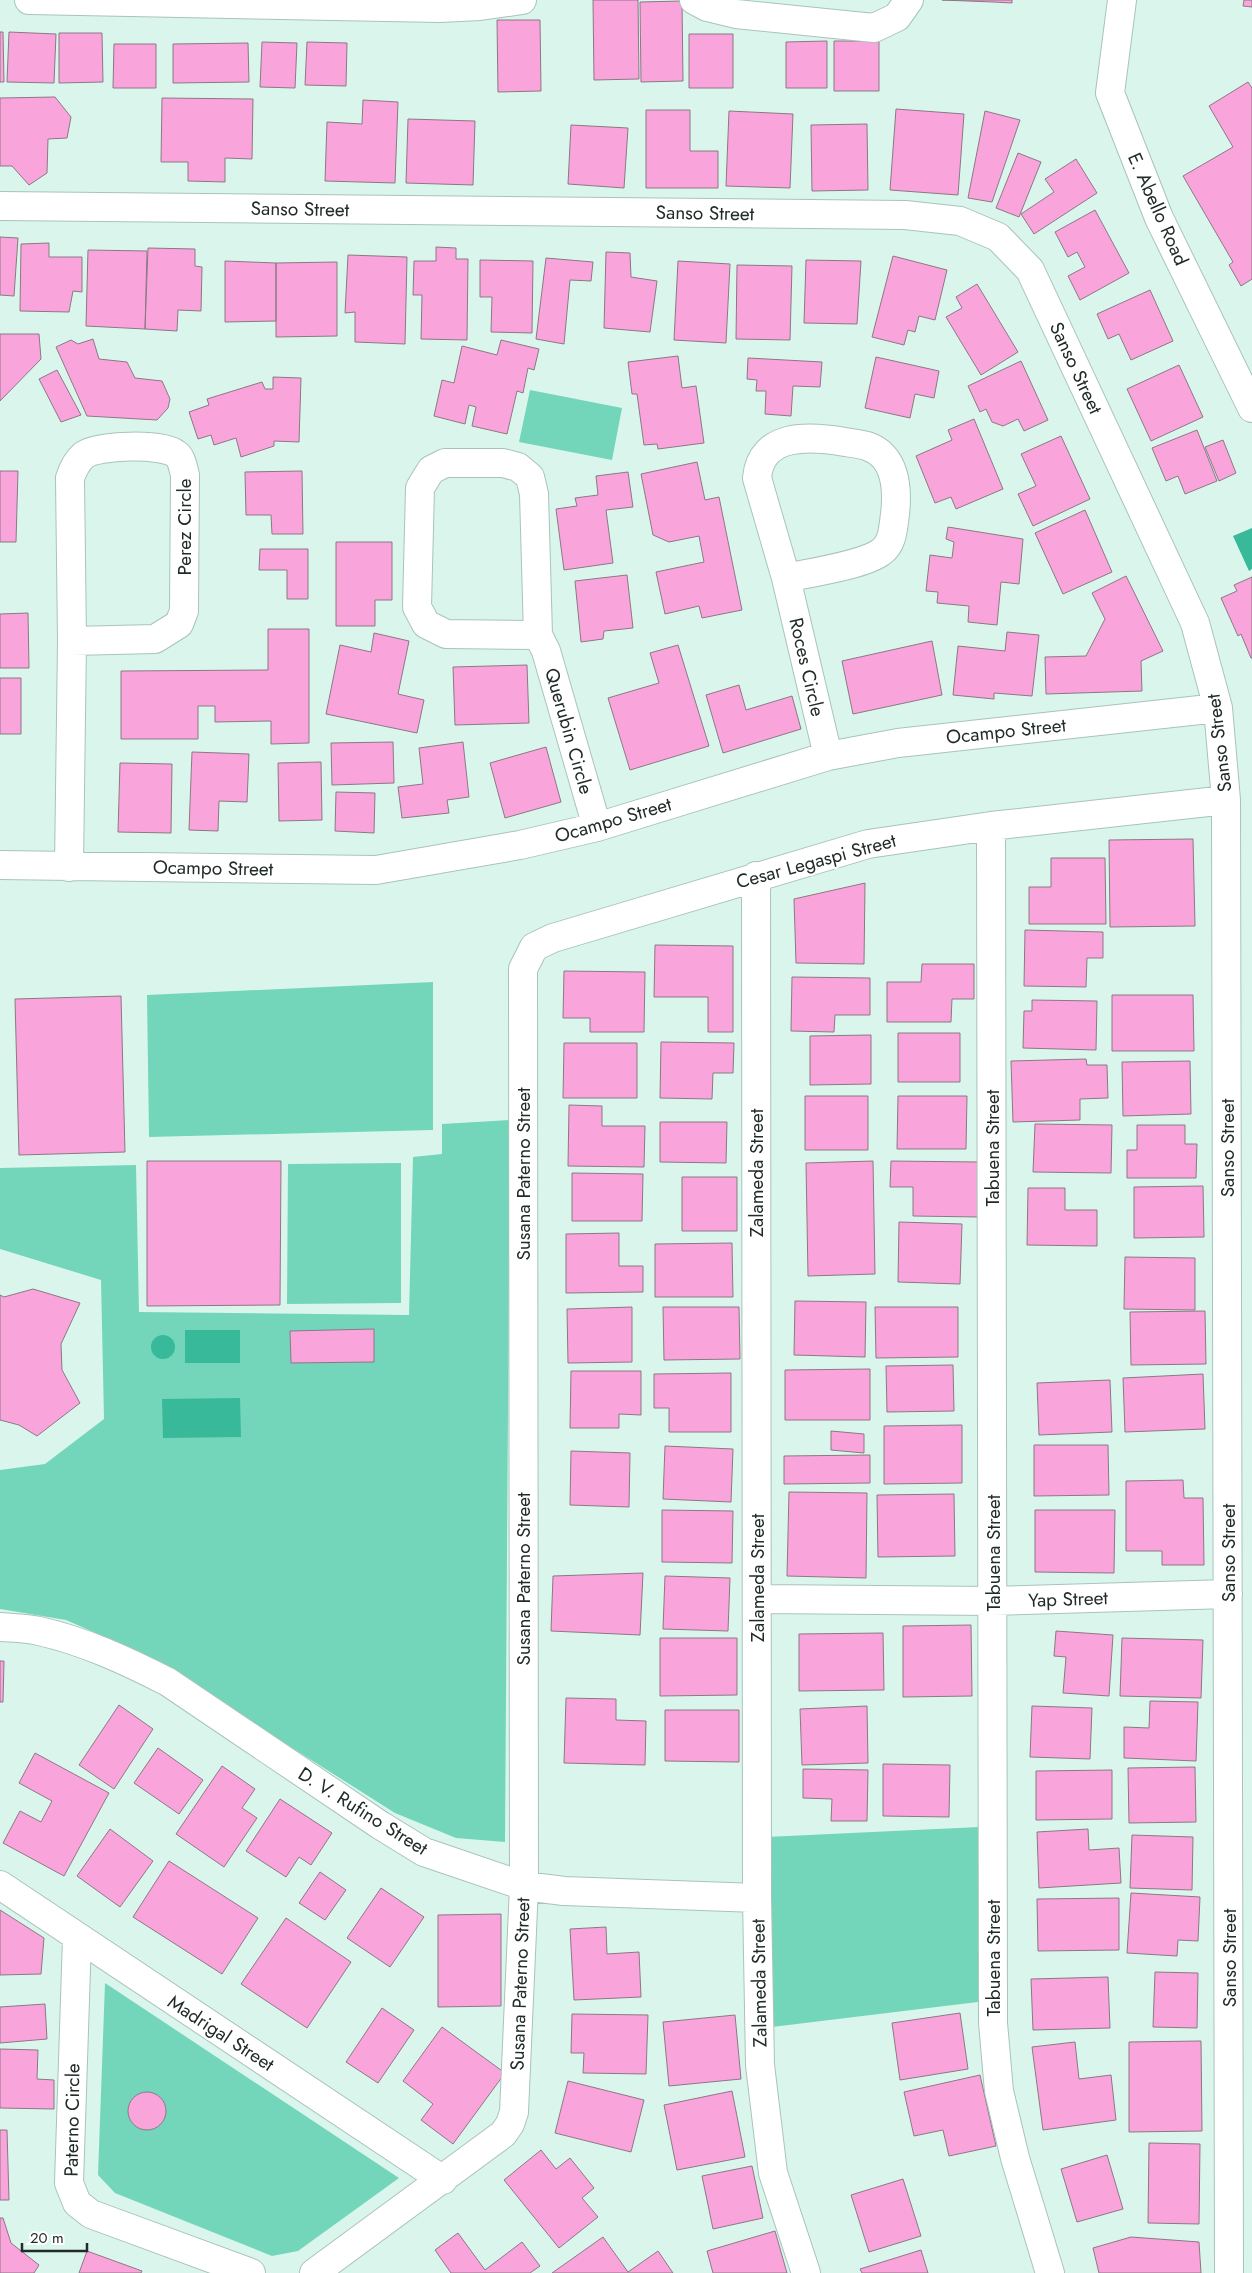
<svg xmlns="http://www.w3.org/2000/svg" width="1252" height="2273" font-family="Jost,sans-serif">
	<style>
		.green { fill: #73d6ba }
		.water { fill: #38b99a }
		.building { fill: #f9a5dc; stroke: #8c7884 }
		.lines { fill: none; stroke-linecap: round; stroke-linejoin: round }
		.minor-casing { stroke: #a9c3ba; stroke-width: 30 }
		.minor { stroke: #fff; stroke-width: 28 }
		.labels { text-anchor: middle; dominant-baseline: central; stroke-width: 4.5; stroke-linejoin: round; paint-order: stroke }
		.street-label { font-size: 19px; fill: #212c28; stroke: #fff }
	</style>
	<rect width="100%" height="100%" fill="#daf6ec"/>
	<path class="green" d="M530,390L622,408L612,460L519,442Z
		M433,982V1130L149,1137L147,995Z
		M510,1120L505,1842L456,1838L395,1813L142,1653L66,1620L0,1609V1470L45,1464L104,1419L101,1280L0,1249V1168L136,1165L139,1312L409,1315L413,1157L442,1154V1124Z
		M401,1163V1303L287,1304L288,1164Z
		M979,1827L986,2001L772,2027L766,1837Z
		M105,1983L399,2178L298,2251L272,2256L115,2193L98,2175Z"/>
	<path class="water" d="M1252,528V569L1249,571L1233,536Z
		M185,1330H240V1363H185Z
		M151 1347a12 12 0 1 1 24 0a12 12 0 1 1-24 0Z
		M240,1398L241,1437L163,1438L162,1399Z"/>
	<path class="building" d="M593,0H638L639,79L594,80Z
		M942,0H1012V3L993,2Z
		M1244,0H1252V7L1243,6Z
		M682,1L683,81L641,82L640,2Z
		M497,20H540L541,91L498,92Z
		M0,32H3L4,82H0Z
		M9,32L56,34L54,83L7,82Z
		M59,33H102L103,82L59,83Z
		M689,34H733V88H689Z
		M827,41V88H786V42Z
		M834,41H879V91H834Z
		M262,42L297,43L295,88L260,87Z
		M307,42L347,43L346,86L305,85Z
		M248,43L249,82L173,83V44Z
		M114,44H156V88H113Z
		M1248,82L1252,88V279L1241,286L1229,265L1233,262L1183,176L1233,147L1209,106Z
		M55,97L71,117L67,138L48,139L47,173L29,185L12,166H0V98Z
		M162,98L253,99L252,159L225,158V182L188,181V162H161Z
		M363,100L398,102L395,183L325,181L327,122L362,124Z
		M896,109L964,114L958,195L890,190Z
		M646,110H690V151H718V188H646Z
		M729,111L793,114L790,188L726,186Z
		M985,111L1020,120L992,202L968,198Z
		M408,119L475,121L473,185L406,183Z
		M867,124L868,190L812,191L811,125Z
		M571,125L628,128L624,188L568,184Z
		M1018,153L1041,162L1019,217L996,208Z
		M1076,159L1097,193L1034,234L1021,214L1054,192L1045,179Z
		M1095,210L1129,273L1080,300L1068,276L1085,267L1077,252L1068,257L1055,232Z
		M0,237L18,238L14,296L0,295Z
		M49,243V257H82V292L73,291L69,312L20,311L21,244Z
		M436,247L456,248V259H468L467,340L421,339L422,295H413L414,261H436Z
		M148,248L195,249V266L202,267L201,311L178,310L177,331L145,329Z
		M88,250L147,251L145,329L86,326Z
		M606,252L630,253L631,277L657,281L650,332L604,328Z
		M348,255L407,257L405,344L355,342V312L345,313Z
		M893,256L947,270L935,320L919,316L915,332L908,330L904,345L872,337Z
		M546,258L593,262L591,281L570,280L564,344L536,339Z
		M480,260L533,261L532,333L491,332L492,297H480Z
		M806,260L861,261L857,324L804,323Z
		M225,261L276,263V321L225,322Z
		M678,261L730,264L726,343L674,340Z
		M337,262V336L276,337V263Z
		M737,265L792,266L790,340L736,339Z
		M977,284L1018,352L981,375L946,317L962,308L956,297Z
		M1150,290L1173,341L1131,360L1119,334L1108,339L1097,314Z
		M0,334H39L41,359L0,401Z
		M93,339L99,359L127,362L135,378L162,381L170,399L168,408L157,420L87,416L56,347L71,340L78,344Z
		M501,340L539,349L534,370L528,368L523,393L517,391L507,434L472,426L476,407L469,405L465,424L434,416L442,380L454,383L462,346L497,355Z
		M678,356L682,388L696,386L704,443L658,449L657,444L644,445L637,394H632L628,362Z
		M876,357L939,371L934,398L915,394L910,418L865,408Z
		M748,358L822,362L820,387L793,386L791,416L765,414L766,391H756L757,380L747,379Z
		M1021,361L1048,420L1024,431L1018,419L1003,426L992,422L986,409L980,412L968,386Z
		M1179,365L1203,417L1151,441L1127,389Z
		M57,370L81,415L61,422L39,379Z
		M273,377L301,378L299,442L274,441V446L241,457L236,438L214,445L211,435L198,439L189,412L209,405L207,399L262,382L265,389H273Z
		M974,419L1003,489L956,509L951,497L935,503L916,456L952,440L948,430Z
		M1197,430L1217,481L1185,494L1178,476L1166,481L1152,448Z
		M1061,436L1090,499L1033,526L1018,494L1036,486L1021,454Z
		M1223,440L1236,473L1219,481L1205,447Z
		M697,462L705,500L719,497L742,610L702,618L699,606L665,614L656,572L704,562L699,536L669,542L653,535L641,474Z
		M0,471H18L16,542H0Z
		M302,471L303,534H272L271,515H246L245,472Z
		M628,472L633,507L606,510L613,563L564,570L556,509L577,506L575,498L598,495L596,476Z
		M1085,510L1112,572L1063,594L1035,533Z
		M948,527L1023,539L1019,584L1001,582L997,625L968,622L969,606L937,603L938,592L926,591L930,555L952,558L954,542L946,539Z
		M336,542H392V600H375V626H336Z
		M260,549H308V599H287V570H259Z
		M627,575L633,628L604,631L603,639L581,642L575,581Z
		M1126,576L1163,651L1141,661L1142,691L1046,694L1045,657L1086,656L1105,619L1092,593Z
		M1252,577V658H1251L1241,634L1238,636L1221,598L1237,591L1234,585Z
		M28,613L29,668H0V614Z
		M268,629H309V743L271,744V721L215,722V706H198V739H121V671L268,670Z
		M1007,632L1039,635L1032,696L994,693V699L953,695L958,646L1005,651Z
		M374,633L409,641L398,694L424,700L417,733L326,714L340,645L371,652Z
		M932,641L942,695L853,714L842,661Z
		M678,645L709,746L630,770L608,698L659,683L650,653Z
		M527,665L529,723L455,725L453,667Z
		M0,678H21V734H0Z
		M739,685L746,710L792,696L801,729L723,753L706,695Z
		M393,742L394,783L332,785L331,743Z
		M463,742L469,797L447,800L449,813L402,818L398,787L423,784L419,748Z
		M546,747L561,802L505,818L490,763Z
		M192,752L249,754L247,802L219,801L218,831L189,830Z
		M321,762L322,820L279,821L278,763Z
		M120,763L172,764L171,833L118,832Z
		M336,792L375,793L374,833L335,831Z
		M1193,839L1195,926L1110,927L1109,840Z
		M1051,858H1105L1106,924H1029V887H1051Z
		M865,883L864,964L796,963L794,899Z
		M1025,930L1103,932V958H1087L1086,987L1024,986Z
		M655,945L733,946V1032H708V997H654Z
		M922,964H974V999H952L951,1022H887V982H921Z
		M564,971L645,972L644,1032H590V1018H563Z
		M792,977L870,978V1015H835L834,1032L791,1031Z
		M1112,995H1193L1194,1051H1112Z
		M121,996L125,1152L19,1155L15,999Z
		M1032,1000L1097,1001L1096,1050L1023,1048L1024,1011H1032Z
		M898,1033H960V1082H898Z
		M871,1035V1084L810,1085V1036Z
		M661,1042L734,1043L733,1073H713L712,1099L660,1098Z
		M564,1043H637V1098H563Z
		M1086,1059L1087,1065H1107L1108,1098L1080,1099V1120L1013,1122L1011,1061Z
		M1190,1061L1191,1114L1123,1116L1122,1062Z
		M805,1096H868V1150H805Z
		M898,1096H967L966,1149H897Z
		M569,1105L602,1106V1126H645L644,1167L568,1166Z
		M660,1122H727L726,1163L660,1162Z
		M1035,1124L1112,1125L1111,1173L1033,1172Z
		M1137,1125H1185V1144H1197L1196,1178H1127V1150H1137Z
		M147,1161H281L280,1305L147,1306Z
		M873,1161L875,1274L808,1276L806,1163Z
		M891,1161L980,1162L979,1217L913,1216V1187H890Z
		M572,1173L643,1174L642,1221H572Z
		M682,1177H737V1231H682Z
		M1203,1186L1204,1237L1134,1238V1187Z
		M1028,1188H1065V1210H1097V1246L1027,1245Z
		M899,1222L962,1224L960,1284L898,1282Z
		M619,1233V1266H643V1292L566,1293V1234Z
		M732,1243L733,1297H655V1244Z
		M1125,1257L1195,1258V1310L1124,1309Z
		M33,1289L80,1303L61,1344L62,1370L80,1403L37,1436L19,1425L0,1420V1295L4,1297Z
		M795,1301L866,1302L865,1357L794,1355Z
		M632,1307V1362L568,1363L567,1309Z
		M663,1307H739L740,1359L664,1360Z
		M875,1307H958V1357L876,1358Z
		M1205,1311L1206,1364L1131,1365L1130,1312Z
		M374,1329V1362L291,1363L290,1331Z
		M953,1365L954,1411L887,1412L886,1366Z
		M870,1369V1420H785V1370Z
		M571,1371H641V1415L619,1414V1428H570Z
		M731,1373V1432H669V1408H654V1374Z
		M1203,1374L1205,1429L1125,1432L1123,1378Z
		M1110,1380L1112,1432L1039,1435L1037,1383Z
		M962,1425V1483L884,1484V1426Z
		M831,1431L864,1434V1453L831,1450Z
		M1034,1445H1108L1109,1495L1034,1496Z
		M665,1446L733,1449L731,1502L663,1499Z
		M571,1451L630,1453L629,1507L570,1505Z
		M870,1455V1483L784,1484V1456Z
		M1183,1480L1184,1498H1203L1204,1565H1162V1551H1126V1481Z
		M789,1492L867,1493L866,1578L787,1576Z
		M954,1494L955,1556L878,1557L877,1495Z
		M662,1510L733,1511L732,1563L662,1562Z
		M1035,1510H1115L1114,1573L1035,1572Z
		M643,1573L640,1635L551,1631L553,1576Z
		M665,1576L730,1578L728,1631L663,1629Z
		M971,1625L972,1696L903,1697V1626Z
		M1056,1631L1113,1635L1109,1696L1063,1693L1066,1657L1054,1656Z
		M883,1633L884,1690L799,1691V1634Z
		M660,1638H737V1695L660,1696Z
		M1122,1638L1203,1640L1201,1698L1120,1696Z
		M0,1661H4L3,1702H0Z
		M566,1698L616,1699V1720L646,1721L645,1765L564,1763Z
		M1150,1701L1198,1702L1196,1761L1124,1758V1727L1149,1728Z
		M119,1705L153,1729L114,1789L79,1765Z
		M867,1706L868,1763L802,1765L800,1709Z
		M1032,1706L1092,1708L1090,1759L1030,1757Z
		M665,1710H739V1762L665,1761Z
		M158,1748L203,1780L179,1814L134,1783Z
		M35,1753L109,1793L64,1876L3,1843L20,1811L41,1822L52,1801L19,1783Z
		M883,1764L950,1765L949,1817L883,1816Z
		M222,1766L255,1789L242,1808L257,1818L224,1867L176,1834Z
		M1195,1767L1196,1822L1129,1823L1128,1768Z
		M803,1769L868,1770L867,1821H831L832,1799L803,1798Z
		M1112,1770V1819L1036,1820V1771Z
		M280,1799L332,1833L311,1865L299,1857L286,1877L246,1851Z
		M110,1829L153,1861L120,1907L77,1876Z
		M1088,1829L1089,1850L1119,1848L1121,1883L1039,1888L1037,1832Z
		M1132,1835L1193,1837L1192,1890L1130,1888Z
		M169,1861L258,1918L222,1974L133,1917Z
		M320,1872L346,1890L325,1920L299,1903Z
		M381,1888L424,1917L390,1967L347,1938Z
		M1131,1893L1200,1897L1198,1941L1178,1940L1177,1956L1127,1953Z
		M1119,1898V1950L1038,1951L1037,1899Z
		M0,1910L44,1938L41,1974L0,1975Z
		M501,1914V2006L438,2007V1915Z
		M286,1918L351,1962L307,2028L241,1984Z
		M606,1927L607,1954L639,1952L641,1997L574,2000L570,1929Z
		M1155,1972L1198,1973L1197,2028L1153,2027Z
		M1108,1977L1110,2028L1033,2030L1031,1979Z
		M45,2004L47,2039L0,2043V2007Z
		M382,2008L414,2030L378,2083L346,2062Z
		M960,2013L968,2069L900,2080L892,2023Z
		M572,2014L648,2015L646,2074L583,2073L584,2053H571Z
		M735,2015L741,2079L669,2086L663,2022Z
		M442,2027L505,2073L453,2144L421,2120L433,2104L403,2081Z
		M1201,2041L1202,2131L1129,2132V2042Z
		M1075,2042L1079,2079L1111,2075L1116,2120L1043,2130L1032,2047Z
		M0,2049L38,2050L37,2079L54,2080V2109L0,2108Z
		M980,2075L996,2146L949,2156L943,2130L914,2136L904,2092Z
		M568,2081L644,2100L631,2152L555,2133Z
		M732,2091L745,2157L677,2170L664,2105Z
		M128 2111a19 19 0 1 1 38 0a19 19 0 1 1-38 0Z
		M0,2130H7L9,2200H0Z
		M1149,2143L1200,2144L1199,2224L1148,2223Z
		M541,2150L556,2169L570,2158L594,2188L582,2198L598,2217L559,2248L504,2180Z
		M1107,2155L1123,2209L1077,2222L1061,2169Z
		M752,2166L763,2218L713,2229L702,2176Z
		M903,2179L921,2236L869,2252L851,2195Z
		M0,2218H3L11,2243L39,2265L34,2273H0Z
		M775,2231L787,2273H713L707,2251Z
		M458,2233L485,2270L522,2242L540,2266L530,2273H451L435,2250Z
		M603,2237L628,2272L658,2251L673,2273H552Z
		M1131,2237L1199,2242L1201,2273H1099L1093,2248Z
		M921,2250L928,2273H862L860,2269Z
		M87,2251L142,2271L141,2273H79Z"/>
	<g class="lines">
		<defs>
			<path id="minor" d="M29,0L440,8L480,6L522,0
				M694,0L707,7L736,14L874,28L897,17L909,0
				M1122,0L1110,93L1159,218L1252,408
				M0,206L905,215L960,221L998,237L1030,270L1195,623L1218,708L1226,800L1229,2273
				M786,578C809,573 864,565 881,552C893,544 893,528 895,514C897,496 897,471 883,456C873,445 859,444 845,442C811,436 761,432 757,478L786,578L828,756
				M538,635L446,634L426,624L417,607L420,488L431,470L445,463H503L518,467L530,477L534,494L538,635L546,651L597,827
				M991,826L993,2023L999,2091L1015,2158L1050,2273
				M0,865L376,870L520,845L597,827L828,756L898,743L1218,708
				M69,867L72,641L70,478C73,469 77,461 84,455C98,445 162,443 176,454C182,458 183,468 185,475L184,611L179,624L155,639L72,641
				M756,876L757,1898L760,2065L773,2173L806,2273
				M757,1599L993,1601L1228,1594
				M0,1627C13,1628 26,1628 39,1631C84,1641 127,1661 168,1682L380,1825L424,1852L524,1886L564,1891L757,1898
				M0,1885L443,2180
				M77,1938L69,2183L77,2203L91,2214L251,2273
				M314,2273L503,2134L510,2124L514,2112L524,1886L523,969L534,947L553,938L868,844L991,826L1226,800"/>
		</defs>
		<use href="#minor" class="minor-casing"/>
		<use href="#minor" class="minor"/>
	</g>
	<g class="labels">
		<g class="street-label">
			<text transform="translate(300 209) rotate(1)">Sanso Street</text>
			<text transform="translate(1158 209) rotate(66)">E. Abello Road</text>
			<text transform="translate(705 213) rotate(1)">Sanso Street</text>
			<text transform="translate(1076 368) rotate(65)">Sanso Street</text>
			<text transform="translate(184 527) rotate(-90)">Perez Circle</text>
			<text transform="translate(807 667) rotate(77)">Roces Circle</text>
			<text transform="translate(569 731) rotate(74)">Querubin Circle</text>
			<text transform="translate(1006 731) rotate(-6)">Ocampo Street</text>
			<text transform="translate(1219 743) rotate(-97)">Sanso Street</text>
			<text transform="translate(613 820) rotate(-16)">Ocampo Street</text>
			<text transform="translate(816 861) rotate(-15)">Cesar Legaspi Street</text>
			<text transform="translate(213 868) rotate(1)">Ocampo Street</text>
			<text transform="translate(992 1148) rotate(-90)">Tabuena Street</text>
			<text transform="translate(1227 1148) rotate(-90)">Sanso Street</text>
			<text transform="translate(756 1173) rotate(-90)">Zalameda Street</text>
			<text transform="translate(523 1174) rotate(-90)">Susana Paterno Street</text>
			<text transform="translate(993 1553) rotate(-90)">Tabuena Street</text>
			<text transform="translate(1228 1553) rotate(-90)">Sanso Street</text>
			<text transform="translate(757 1578) rotate(-90)">Zalameda Street</text>
			<text transform="translate(523 1579) rotate(-90)">Susana Paterno Street</text>
			<text transform="translate(1068 1599) rotate(-2)">Yap Street</text>
			<text transform="translate(363 1811) rotate(32)">D. V. Rufino Street</text>
			<text transform="translate(993 1958) rotate(-90)">Tabuena Street</text>
			<text transform="translate(1229 1958) rotate(-90)">Sanso Street</text>
			<text transform="translate(759 1983) rotate(-91)">Zalameda Street</text>
			<text transform="translate(520 1984) rotate(-88)">Susana Paterno Street</text>
			<text transform="translate(221 2033) rotate(33)">Madrigal Street</text>
			<text transform="translate(72 2120) rotate(-89)">Paterno Circle</text>
		</g>
	</g>
	<path d="M22 2243v8h65v-8" fill="none" stroke="#212c28" stroke-width="2.5"/>
	<text x="30" y="2243" font-size="15" fill="#212c28" stroke="#ffffff" stroke-width="4" paint-order="stroke">20 m</text>
</svg>
